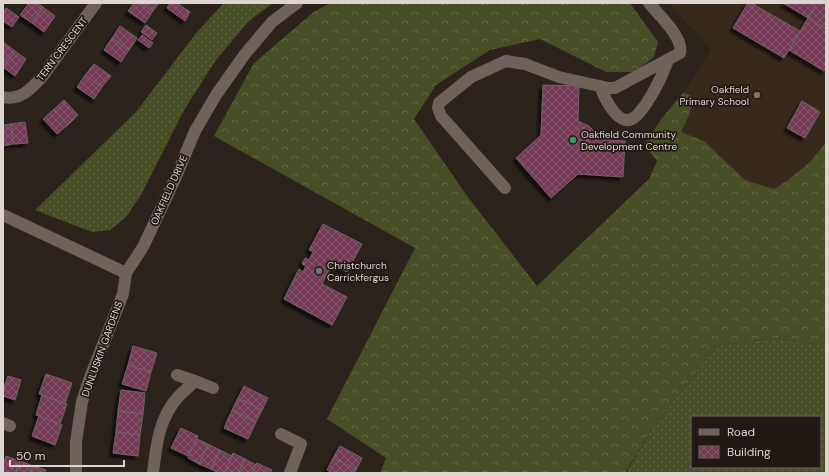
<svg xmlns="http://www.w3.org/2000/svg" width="829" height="476" font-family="'DM Sans',sans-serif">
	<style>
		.education { fill: #38291d }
		.grass { fill: url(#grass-dots); fill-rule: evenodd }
		.forest { fill: url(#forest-crowns) }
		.building { fill: url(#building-cross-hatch); stroke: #6f6268; filter: url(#shadow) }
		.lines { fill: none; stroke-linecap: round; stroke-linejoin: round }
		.minor { stroke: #6e625b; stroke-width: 12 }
		.education-dot { fill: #8d6e63; stroke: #231914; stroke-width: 1.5 }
		.leisure-dot { fill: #2e9e5b; stroke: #231914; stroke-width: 1.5 }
		.worship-dot { fill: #6b7280; stroke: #231914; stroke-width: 1.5 }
		.labels { text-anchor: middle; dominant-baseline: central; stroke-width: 3.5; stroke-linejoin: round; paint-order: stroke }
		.street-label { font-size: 10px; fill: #dcd5d1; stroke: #231914 }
		.poi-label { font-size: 10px; fill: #dcd5d1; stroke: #231914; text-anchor: start }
	</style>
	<defs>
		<pattern id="grass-dots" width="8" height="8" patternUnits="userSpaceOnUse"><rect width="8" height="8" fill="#474e26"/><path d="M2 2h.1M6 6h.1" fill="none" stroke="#616744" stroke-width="1.8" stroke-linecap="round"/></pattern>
		<pattern id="forest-crowns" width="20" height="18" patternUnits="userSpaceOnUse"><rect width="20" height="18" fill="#474e26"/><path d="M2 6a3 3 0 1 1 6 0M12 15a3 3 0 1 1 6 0" fill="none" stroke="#616744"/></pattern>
		<pattern id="building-cross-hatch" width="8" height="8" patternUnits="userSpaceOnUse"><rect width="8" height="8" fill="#743b56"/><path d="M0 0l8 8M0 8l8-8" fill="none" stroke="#87566d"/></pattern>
		<filter id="shadow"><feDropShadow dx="-3.5" dy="3.5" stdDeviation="1" flood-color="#0009"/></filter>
	</defs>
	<rect width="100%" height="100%" fill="#2c231d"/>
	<path class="education" d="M668,3H826V142L810,162L788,180L774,189L744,180L704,141L681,132L690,113L692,96L683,93L711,49Z"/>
	<path class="grass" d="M224,3H273L248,22L216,60L184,110L141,195L126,217L110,230L92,232L35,210L136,112L197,32Z
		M775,338L826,346V473H626L655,424L717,346ZM692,417H820V467H692Z"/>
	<path class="forest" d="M331,3H630L658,42L654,57L635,72H606L540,39L490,50L436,85L414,119L467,196L537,286L649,179L657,161L644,145L662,118L683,93L692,96L690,113L681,132L704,141L745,180L774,189L788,180L810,162L826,142V346L775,338L717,346L655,424L625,473H380L386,458L327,419L415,248L214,136L254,63L315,11Z"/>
	<path class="building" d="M29,3H37L43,7L32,23L20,15Z
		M134,3H141L153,11L145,23L128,11Z
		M141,3H159L153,11Z
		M170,3H177L190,12L185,21L167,8Z
		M748,3H751L800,31L784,58L733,28Z
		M783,3H816L808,18Z
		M816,3H826V29L808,18Z
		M43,7L55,16L44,32L32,23Z
		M6,8L19,17L12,27L3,21V12Z
		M808,18L826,29V68L824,71L789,50Z
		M146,25L157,33L152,40L141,32Z
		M120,26L137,38L129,50L112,38Z
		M142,35L153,43L149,48L138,40Z
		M112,38L129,50L121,62L104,50Z
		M3,42L15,51L3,67Z
		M15,51L26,59L15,76L3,67Z
		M94,64L111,76L102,87L85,75Z
		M85,75L102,87L94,99L77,87Z
		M543,85L579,86L578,121L589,126L593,130L597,139L625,141L623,177L578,174L551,198L516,158L541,135Z
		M64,100L78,115L68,125L54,109Z
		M802,101L820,112L805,138L787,128Z
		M54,109L68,125L57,134L43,119Z
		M25,122L28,143L13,144L11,124Z
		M11,124L13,144L3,146V125Z
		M323,224L362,244L347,272L332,264L322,284L347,297L332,325L284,299L299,269L303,272L306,266L302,264L305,258L309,260L313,252L309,250Z
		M133,346L157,353L151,372L128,365Z
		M128,365L151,372L146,391L122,384Z
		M46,374L72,383L65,404L39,394Z
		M8,376L21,380L15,400L3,396V390Z
		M244,386L268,398L262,410L238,398Z
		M121,390L145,393L143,414L118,411Z
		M42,395L67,404L60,424L36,415Z
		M238,398L262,410L256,422L232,410Z
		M232,410L256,422L248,439L224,428Z
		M118,411L143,414L140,435L116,432Z
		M39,416L62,425L55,445L32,436Z
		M181,428L198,436L188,456L171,448Z
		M116,432L140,435L138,456L113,453Z
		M197,439L208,444L199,464L188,458Z
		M208,444L220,450L211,469L199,464Z
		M340,446L362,458L356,470L333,458Z
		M220,450L232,456L224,473H219L211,469Z
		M233,453L245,459L238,473H224Z
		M6,456L20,461L15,473H3V466Z
		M333,458L356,470L354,473H333L327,470Z
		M245,459L256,465L252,473H238Z
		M20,461L33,466L30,473H15Z
		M257,463L272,470L270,473H252Z
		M33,466L46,470L45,473H30Z"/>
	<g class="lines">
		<path class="minor" d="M600,86C604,97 620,132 636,116C640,113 643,108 646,104C656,89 662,77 668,60
			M3,97C20,101 31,89 42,77L96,3
			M505,188L441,116L438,108L439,103L471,77L506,61L525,64L559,77L608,88H615L680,53C684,38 658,14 649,3
			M3,215L126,273L143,247L175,179L195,131L216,95L245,54L272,22L297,3
			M177,375L195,381
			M3,423L10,426
			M281,434L301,444L290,473
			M76,473V442L82,402L89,380L123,294L126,273
			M153,473C156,446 159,417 179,396C184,391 190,386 195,381L213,388"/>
	</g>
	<circle class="education-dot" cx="757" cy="95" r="4"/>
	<circle class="leisure-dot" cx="573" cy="140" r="4"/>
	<circle class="worship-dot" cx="319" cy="271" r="4"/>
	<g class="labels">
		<g class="street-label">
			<text transform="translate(62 49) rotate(-53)">TERN CRESCENT</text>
			<text transform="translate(169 190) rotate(-66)">OAKFIELD DRIVE</text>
			<text transform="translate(102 349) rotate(-70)">DUNLUSKIN GARDENS</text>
		</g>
		<g class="poi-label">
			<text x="749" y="89" text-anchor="end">Oakfield<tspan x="749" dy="12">Primary School</tspan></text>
			<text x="581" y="134">Oakfield Community<tspan x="581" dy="12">Development Centre</tspan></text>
			<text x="327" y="265">Christchurch<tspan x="327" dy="12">Carrickfergus</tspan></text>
		</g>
	</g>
	<rect width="829" height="476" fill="none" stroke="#dcd5d1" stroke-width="8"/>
	<rect x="691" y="416" width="130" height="52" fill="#231914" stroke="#6d6460"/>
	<rect x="699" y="429" width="20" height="6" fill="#6e625b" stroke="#6d6460"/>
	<text x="727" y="436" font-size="12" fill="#dcd5d1">Road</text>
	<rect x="699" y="446" width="20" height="12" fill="url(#building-cross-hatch)" stroke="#6d6460"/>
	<text x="727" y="456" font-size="12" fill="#dcd5d1">Building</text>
	<path d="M10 460v6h114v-6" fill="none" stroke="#dcd5d1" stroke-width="2"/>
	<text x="16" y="460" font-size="12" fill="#dcd5d1" stroke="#231914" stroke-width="3" paint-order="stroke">50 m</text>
</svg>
